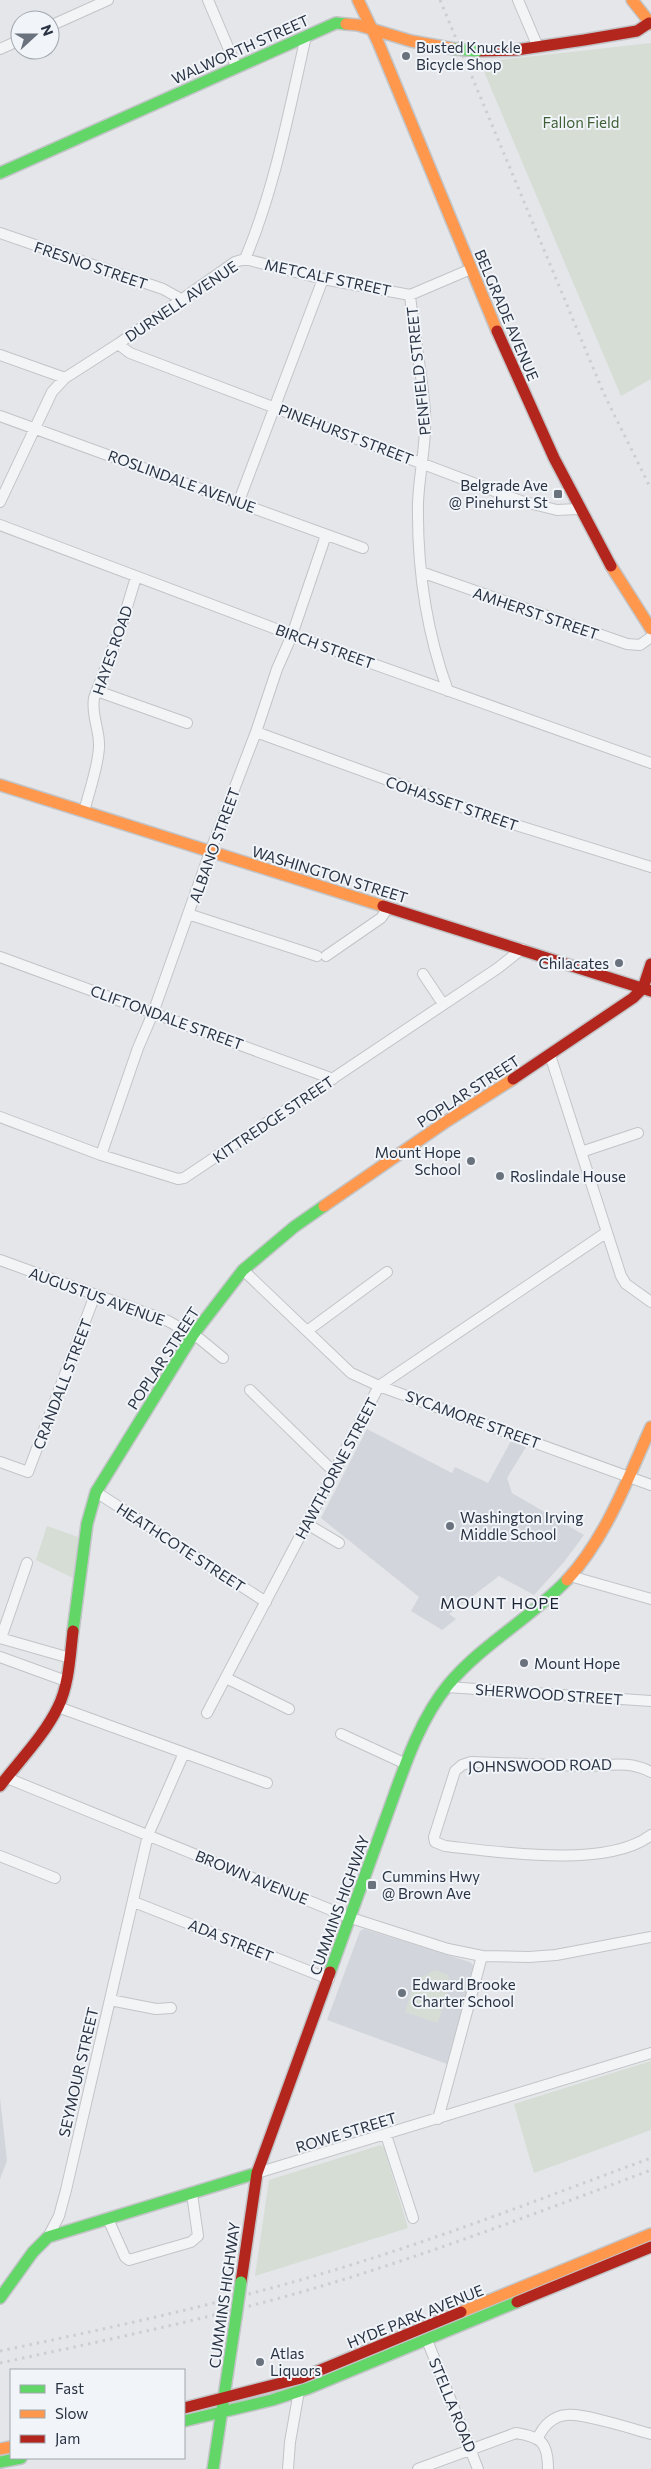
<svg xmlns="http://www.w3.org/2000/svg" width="651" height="2469" font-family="Commissioner,sans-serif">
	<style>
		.built { fill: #d2d6dc }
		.green { fill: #d5ddd4 }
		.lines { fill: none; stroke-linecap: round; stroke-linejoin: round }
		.street-casing { stroke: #c2c4c7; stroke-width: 12 }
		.fast-casing { stroke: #c2c4c7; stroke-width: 14 }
		.slow-casing { stroke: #c2c4c7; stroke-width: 14 }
		.jam-casing { stroke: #c2c4c7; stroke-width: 14 }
		.street { stroke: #f3f4f6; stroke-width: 10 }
		.fast { stroke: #63d668; stroke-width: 11 }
		.slow { stroke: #ff974d; stroke-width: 11 }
		.jam { stroke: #b3261e; stroke-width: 11 }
		.rail { stroke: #ccced1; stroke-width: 3; stroke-dasharray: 2.5 5; stroke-linecap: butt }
		.fast-bridge-casing { stroke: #c2c4c7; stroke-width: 14; stroke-linecap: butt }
		.fast-bridge { stroke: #63d668; stroke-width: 11 }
		.poi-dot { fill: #6a727d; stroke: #f1f4f8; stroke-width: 2 }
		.labels { text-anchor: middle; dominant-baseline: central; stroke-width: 4; stroke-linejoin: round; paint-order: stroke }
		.poi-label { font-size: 15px; fill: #293343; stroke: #f1f4f8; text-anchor: start }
		.street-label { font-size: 15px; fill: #293343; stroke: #f1f4f8 }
		.park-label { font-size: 15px; fill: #3f5f36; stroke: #f1f4f8 }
		.neighbourhood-label { font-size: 16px; letter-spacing: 1px; fill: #1b2434; stroke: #f1f4f8 }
	</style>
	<rect width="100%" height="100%" fill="#e4e6e9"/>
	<path class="built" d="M367,1429L452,1473L455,1467L488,1483L511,1441L526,1447L507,1478L512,1493L584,1535L564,1562L534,1595L499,1576L449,1614L456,1619L442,1630L411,1611L419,1597L321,1518Z
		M364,1929L470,1962L474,1966L447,2064L327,2020L360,1931Z
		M0,2097L7,2161L0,2179Z"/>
	<path class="green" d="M651,43V379L621,396L480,62Z
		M47,1526L78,1537L73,1578L36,1560Z
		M435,1970L448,1975L450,1983L438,2023L405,2012L415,1981Z
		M651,2061V2130L534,2173L514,2104Z
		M381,2145L384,2148L408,2228L255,2276L269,2180Z"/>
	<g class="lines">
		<defs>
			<path id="street" d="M208,0L236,66
				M518,0L538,47
				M50,26L108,0
				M0,49L20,40
				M0,233L163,289L181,299
				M245,259L323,279L410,295
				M118,344L130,353L521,501L557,510L578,509
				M0,355L65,378
				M0,416L363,548
				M239,501L323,279
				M0,502L52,392L65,378L118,344L235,262L245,259C275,188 289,111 306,36
				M0,525L292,635L651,763
				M421,572L627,644L640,645L651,637
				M97,691L187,723
				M448,691C426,631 417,568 418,503C419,473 427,443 425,412C422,373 414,334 410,295L471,269
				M256,732L481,814L651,867
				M84,812C89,791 98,768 99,747C100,730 91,716 94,698L121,627L136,577
				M188,914L317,956
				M326,956L381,918L388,908
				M0,957L333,1079
				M423,974L443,1004
				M550,1055L621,1276L626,1284L651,1302
				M0,1117L101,1155L178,1179L184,1178L498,968L522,949
				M581,1152L638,1133
				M101,1155L138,1048L153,1013L210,852L256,732L277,669L292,635L326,535
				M0,1260L168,1321L200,1339L223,1358
				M243,1270L351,1373L379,1386L651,1485
				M307,1331L387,1272
				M250,1390L334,1472
				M0,1462L28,1472L95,1295
				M96,1492L266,1602
				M307,1524L339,1543
				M570,1576L651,1599
				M0,1638L70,1658
				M1,1638L27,1563
				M0,1657L66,1681
				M226,1678L289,1709
				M447,1687L651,1701
				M58,1707L267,1783
				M207,1713L379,1386L607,1232
				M341,1734L406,1764
				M651,1772C628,1760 608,1766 583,1766C546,1765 508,1763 471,1762L462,1765L455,1771L434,1837L435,1842L445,1846C498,1852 607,1869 651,1835
				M7,1778L351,1918L448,1949L482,1956L529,1957L556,1955L651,1937
				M0,1856L55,1878
				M134,1902L329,1979
				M110,2000L156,2009L171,2008
				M438,2119L482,1956
				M386,2135L413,2218
				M257,2173L651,2053
				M108,2219L125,2257L129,2260L191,2242L198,2236L192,2194
				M48,2237L59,2216L66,2190L148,1835L184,1753
				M427,2340L478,2469
				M538,2438C543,2426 553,2416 567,2415C583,2413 633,2429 651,2434
				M288,2469L290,2442L299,2391
				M418,2469L516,2433C541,2437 548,2442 548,2469"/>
			<path id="fast" d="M0,173L336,23L346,24
				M73,1631L87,1524L96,1492L193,1335L243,1270L294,1227L324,1206
				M330,1972C349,1920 368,1868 387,1815C403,1771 418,1722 448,1685C482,1644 530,1619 567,1580
				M0,2298L33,2252L48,2237L257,2173
				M184,2421L272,2400L309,2388L517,2302
				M0,2462L21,2458
				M213,2469L236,2317"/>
			<path id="slow" d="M358,0L378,42L497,331
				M632,0L651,24
				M346,24L358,25L411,41L455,49
				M611,566L651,629
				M0,785L383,906
				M324,1206L447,1121L513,1079
				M567,1580C606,1538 628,1478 651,1427
				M461,2312L651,2234
				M0,2449L11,2447"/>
			<path id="jam" d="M477,51L516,50L584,40L637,31L649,23
				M497,331L554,458L611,566
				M383,906L651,991
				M643,988L651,964
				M513,1079L633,998L643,988
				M0,1786C19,1761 44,1736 58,1707C69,1685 70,1656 73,1631
				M241,2282L257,2173L330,1972
				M517,2302L651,2247
				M184,2408L301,2378L461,2312"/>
		</defs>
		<use href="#street" class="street-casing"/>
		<use href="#fast" class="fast-casing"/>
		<use href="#slow" class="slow-casing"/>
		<use href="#jam" class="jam-casing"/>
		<use href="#street" class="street"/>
		<use href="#fast" class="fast"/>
		<use href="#slow" class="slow"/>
		<use href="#jam" class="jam"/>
		<path class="rail" d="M440,0L604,394L651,489
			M0,2351C115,2327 229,2302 341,2268C446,2236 548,2196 651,2158
			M0,2363C116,2338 232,2314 345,2279C448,2247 550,2208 651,2170"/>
		<defs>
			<path id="fast-bridge" d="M455,49L477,51
				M236,2317L241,2282"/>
		</defs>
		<use href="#fast-bridge" class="fast-bridge-casing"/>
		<use href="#fast-bridge" class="fast-bridge"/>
	</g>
	<g class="poi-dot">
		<circle cx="406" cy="56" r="5"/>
		<rect x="553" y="489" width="10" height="10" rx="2.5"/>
		<circle cx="619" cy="963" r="5"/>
		<circle cx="471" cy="1161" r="5"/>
		<circle cx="500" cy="1176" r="5"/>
		<circle cx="450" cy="1526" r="5"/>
		<circle cx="524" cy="1663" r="5"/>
		<rect x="367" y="1880" width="10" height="10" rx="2.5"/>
		<circle cx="402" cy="1993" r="5"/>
		<circle cx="260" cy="2362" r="5"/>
	</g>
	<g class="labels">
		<g class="poi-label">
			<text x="416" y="47">Busted Knuckle<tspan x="416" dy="17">Bicycle Shop</tspan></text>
			<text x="548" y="485" text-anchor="end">Belgrade Ave<tspan x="548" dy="17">@ Pinehurst St</tspan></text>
			<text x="609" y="963" text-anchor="end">Chilacates</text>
			<text x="461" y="1152" text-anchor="end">Mount Hope<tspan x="461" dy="17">School</tspan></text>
			<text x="510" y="1176">Roslindale House</text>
			<text x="460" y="1517">Washington Irving<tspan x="460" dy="17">Middle School</tspan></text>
			<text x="534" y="1663">Mount Hope</text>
			<text x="382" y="1876">Cummins Hwy<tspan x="382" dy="17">@ Brown Ave</tspan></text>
			<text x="412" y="1984">Edward Brooke<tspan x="412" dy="17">Charter School</tspan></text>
			<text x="270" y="2353">Atlas<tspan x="270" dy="17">Liquors</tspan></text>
		</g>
		<g class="street-label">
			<text transform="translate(240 49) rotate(-24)">WALWORTH STREET</text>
			<text transform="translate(91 265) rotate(19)">FRESNO STREET</text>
			<text transform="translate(328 277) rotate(12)">METCALF STREET</text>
			<text transform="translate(181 301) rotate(-34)">DURNELL AVENUE</text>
			<text transform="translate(507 315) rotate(67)">BELGRADE AVENUE</text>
			<text transform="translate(418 371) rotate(-96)">PENFIELD STREET</text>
			<text transform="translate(346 434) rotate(21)">PINEHURST STREET</text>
			<text transform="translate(182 481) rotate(20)">ROSLINDALE AVENUE</text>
			<text transform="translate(536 613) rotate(19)">AMHERST STREET</text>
			<text transform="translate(325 646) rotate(20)">BIRCH STREET</text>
			<text transform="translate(112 650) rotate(-71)">HAYES ROAD</text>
			<text transform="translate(452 803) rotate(19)">COHASSET STREET</text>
			<text transform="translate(214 845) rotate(-70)">ALBANO STREET</text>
			<text transform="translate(330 874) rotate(17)">WASHINGTON STREET</text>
			<text transform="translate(167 1017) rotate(20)">CLIFTONDALE STREET</text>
			<text transform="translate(468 1091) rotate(-33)">POPLAR STREET</text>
			<text transform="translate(273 1119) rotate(-34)">KITTREDGE STREET</text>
			<text transform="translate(97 1296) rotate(20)">AUGUSTUS AVENUE</text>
			<text transform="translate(163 1358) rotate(-57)">POPLAR STREET</text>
			<text transform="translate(62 1384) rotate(-69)">CRANDALL STREET</text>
			<text transform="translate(473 1419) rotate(20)">SYCAMORE STREET</text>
			<text transform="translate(336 1468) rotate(-62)">HAWTHORNE STREET</text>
			<text transform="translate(181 1547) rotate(33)">HEATHCOTE STREET</text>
			<text transform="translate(549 1694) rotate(4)">SHERWOOD STREET</text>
			<text transform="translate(540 1765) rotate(-1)">JOHNSWOOD ROAD</text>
			<text transform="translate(252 1877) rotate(22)">BROWN AVENUE</text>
			<text transform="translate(339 1905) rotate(-70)">CUMMINS HIGHWAY</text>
			<text transform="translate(231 1940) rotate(22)">ADA STREET</text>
			<text transform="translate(78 2072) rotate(-77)">SEYMOUR STREET</text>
			<text transform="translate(346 2132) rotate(-17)">ROWE STREET</text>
			<text transform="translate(224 2295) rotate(-82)">CUMMINS HIGHWAY</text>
			<text transform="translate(415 2316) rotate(-22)">HYDE PARK AVENUE</text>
			<text transform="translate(453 2405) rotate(68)">STELLA ROAD</text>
		</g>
		<g class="park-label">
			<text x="581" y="122">Fallon Field</text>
		</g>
		<g class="neighbourhood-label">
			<text x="500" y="1602">MOUNT HOPE</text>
		</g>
	</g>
	<rect x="10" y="2369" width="175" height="90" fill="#f1f4f8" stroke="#a1a7b0"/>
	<rect x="20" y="2385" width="25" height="8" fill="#63d668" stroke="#a1a7b0"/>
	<text x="55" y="2394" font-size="15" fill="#293343">Fast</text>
	<rect x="20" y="2410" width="25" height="8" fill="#ff974d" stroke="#a1a7b0"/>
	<text x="55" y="2419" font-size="15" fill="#293343">Slow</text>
	<rect x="20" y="2435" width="25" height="8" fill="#b3261e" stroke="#a1a7b0"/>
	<text x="55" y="2444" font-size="15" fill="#293343">Jam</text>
	<g transform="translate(35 35) rotate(69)"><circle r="24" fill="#f1f4f8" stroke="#a1a7b0"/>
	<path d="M0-4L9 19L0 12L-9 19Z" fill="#6a727d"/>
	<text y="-8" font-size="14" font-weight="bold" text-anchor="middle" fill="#293343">N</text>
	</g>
</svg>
